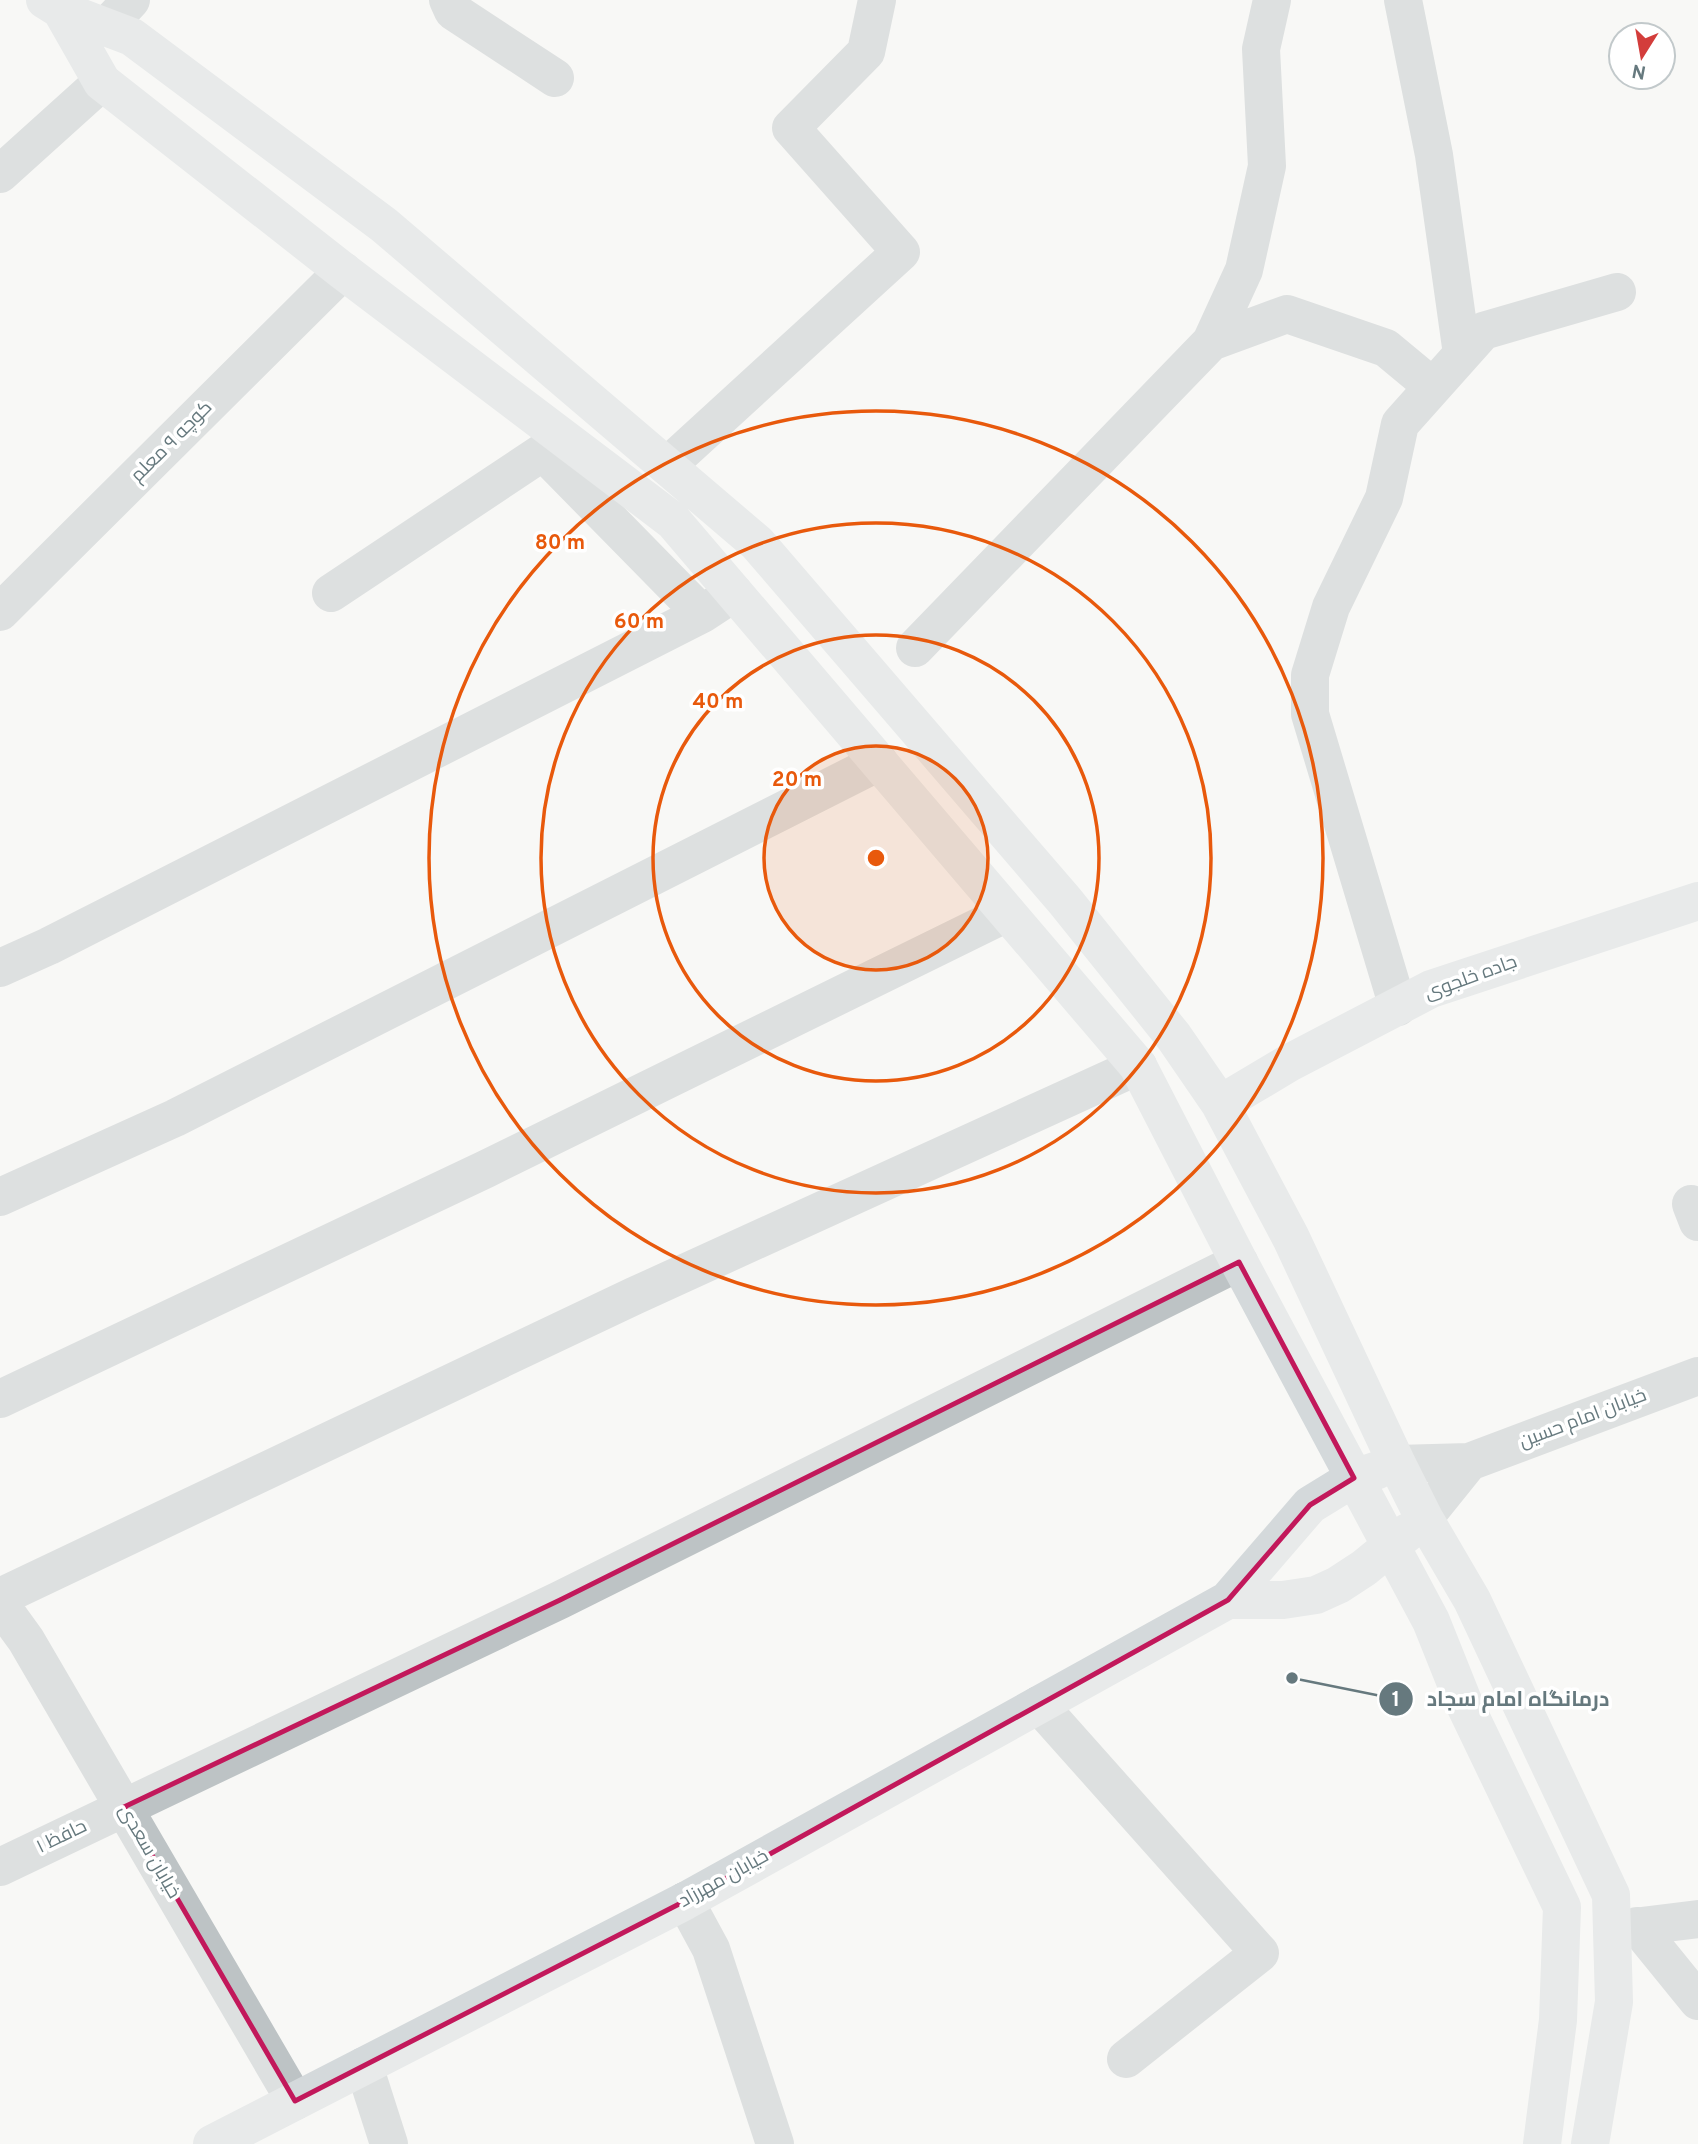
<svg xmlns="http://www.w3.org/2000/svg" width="1698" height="2144" font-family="Overpass,Cairo,sans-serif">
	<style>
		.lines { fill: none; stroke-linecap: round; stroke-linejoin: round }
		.street { stroke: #bdc3c5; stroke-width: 38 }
		.secondary { stroke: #d4d9db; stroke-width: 38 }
		.marked { fill: none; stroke: #c2185b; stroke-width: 5; stroke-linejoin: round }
		.ring { fill: none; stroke: #e8590c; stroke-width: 3.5 }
		.labels { text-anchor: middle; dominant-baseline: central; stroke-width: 7; stroke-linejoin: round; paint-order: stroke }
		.street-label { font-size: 19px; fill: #66797e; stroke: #fff }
		.centre { fill: #e8590c; stroke: #fff; stroke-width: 3.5 }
		.ring-label { font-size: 21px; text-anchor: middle; font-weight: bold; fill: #e8590c; stroke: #fff; stroke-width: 7; stroke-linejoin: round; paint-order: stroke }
		.leader { fill: none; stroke: #66797e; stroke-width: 2.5 }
		.callout-dot { fill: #66797e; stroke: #fff; stroke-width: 2.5 }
		.mark-label { font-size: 21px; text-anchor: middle; font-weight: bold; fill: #fff }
		.callout-label { font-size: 21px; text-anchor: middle; font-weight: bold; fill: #66797e; stroke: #fff; stroke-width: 7; stroke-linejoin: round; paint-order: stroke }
	</style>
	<rect width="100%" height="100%" fill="#f8f8f6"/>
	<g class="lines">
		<path class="street" d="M448,0L453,11L555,78
			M1403,0L1434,155L1462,354
			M106,27L131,0
			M0,174L102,82
			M1211,342L1244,270L1267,166L1261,49L1272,0
			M667,466L901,252L791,128L866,52L877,0
			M331,593L543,452L702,614
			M0,612L343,271
			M915,648L1211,342L1287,314L1386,348L1433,387
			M0,968L49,946L702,614L734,593
			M1398,1007L1310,714V675L1331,607L1384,498L1400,424L1483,331L1617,292
			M0,1197L175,1118L879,762
			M1691,1204L1698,1222
			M0,1399L486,1169L1007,913
			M1397,1464L1469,1462L1698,1376
			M1424,1518L1469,1462
			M0,1597L634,1296L1138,1066
			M0,1604L26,1640L295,2101
			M1039,1705L1260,1953L1126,2059
			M0,1867L560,1600L1239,1262
			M685,1901L711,1949L775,2144
			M1637,1926L1698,2001
			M1617,1929L1698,1919
			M364,2066L389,2144"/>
		<path class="secondary" d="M45,0L61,10L132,37L384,225L757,543L1065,901L1174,1037L1220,1104L1291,1238L1397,1464L1424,1518L1472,1600L1611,1895L1614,2002L1590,2144
			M61,10L102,82L343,271L673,521L1138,1066L1239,1262L1431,1621L1463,1701L1562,1907L1558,2020L1542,2144
			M1220,1104L1289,1063L1431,989L1698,901
			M1228,1600H1283L1316,1595L1338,1585L1364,1568L1408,1532
			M212,2144L685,1901L1228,1600L1310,1505L1354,1478L1378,1470"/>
	</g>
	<path d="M0 0H1698V2144H0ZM1239,1262L1354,1478L1310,1505L1228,1600L685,1901L295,2101L124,1807L560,1600Z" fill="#f8f8f6" fill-opacity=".55" fill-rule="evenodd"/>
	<path class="marked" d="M1239,1262L1354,1478L1310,1505L1228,1600L685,1901L295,2101L124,1807L560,1600Z"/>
	<circle cx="876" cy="858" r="112" fill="#e8590c" fill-opacity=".12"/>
	<g class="ring">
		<circle cx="876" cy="858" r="112"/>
		<circle cx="876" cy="858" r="223"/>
		<circle cx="876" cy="858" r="335"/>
		<circle cx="876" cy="858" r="447"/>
	</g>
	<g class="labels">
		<g class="street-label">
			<text transform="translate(172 442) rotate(-45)">کوچه ۹ معلم</text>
			<text transform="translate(1471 978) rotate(-20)">جاده خلجوی</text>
			<text transform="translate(1583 1419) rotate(-21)">خیابان امام حسین</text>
			<text transform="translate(62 1837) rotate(-26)">حافظ ۱</text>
			<text transform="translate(149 1852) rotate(60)">خیابان سعدی</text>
			<text transform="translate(724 1879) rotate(-29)">خیابان مهرزاد</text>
		</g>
	</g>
	<circle cx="876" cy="858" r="10" class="centre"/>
	<g class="ring-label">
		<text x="560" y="549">80 m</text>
		<text x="639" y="628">60 m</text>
		<text x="718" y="708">40 m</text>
		<text x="797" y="786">20 m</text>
	</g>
	<path class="leader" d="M1292 1678L1396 1699"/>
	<g class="callout-dot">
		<circle cx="1292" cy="1678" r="7"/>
		<circle cx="1396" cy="1699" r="18"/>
	</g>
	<g class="mark-label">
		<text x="1396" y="1706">1</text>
	</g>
	<g class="callout-label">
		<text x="1518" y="1706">درمانگاه امام سجاد</text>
	</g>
	<g transform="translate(1642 56) rotate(191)"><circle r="33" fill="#ffffff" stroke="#c2c9cb" stroke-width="2"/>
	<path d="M0-5L12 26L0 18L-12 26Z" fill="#d33d3b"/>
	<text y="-10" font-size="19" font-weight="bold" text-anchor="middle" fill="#66797e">N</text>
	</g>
</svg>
